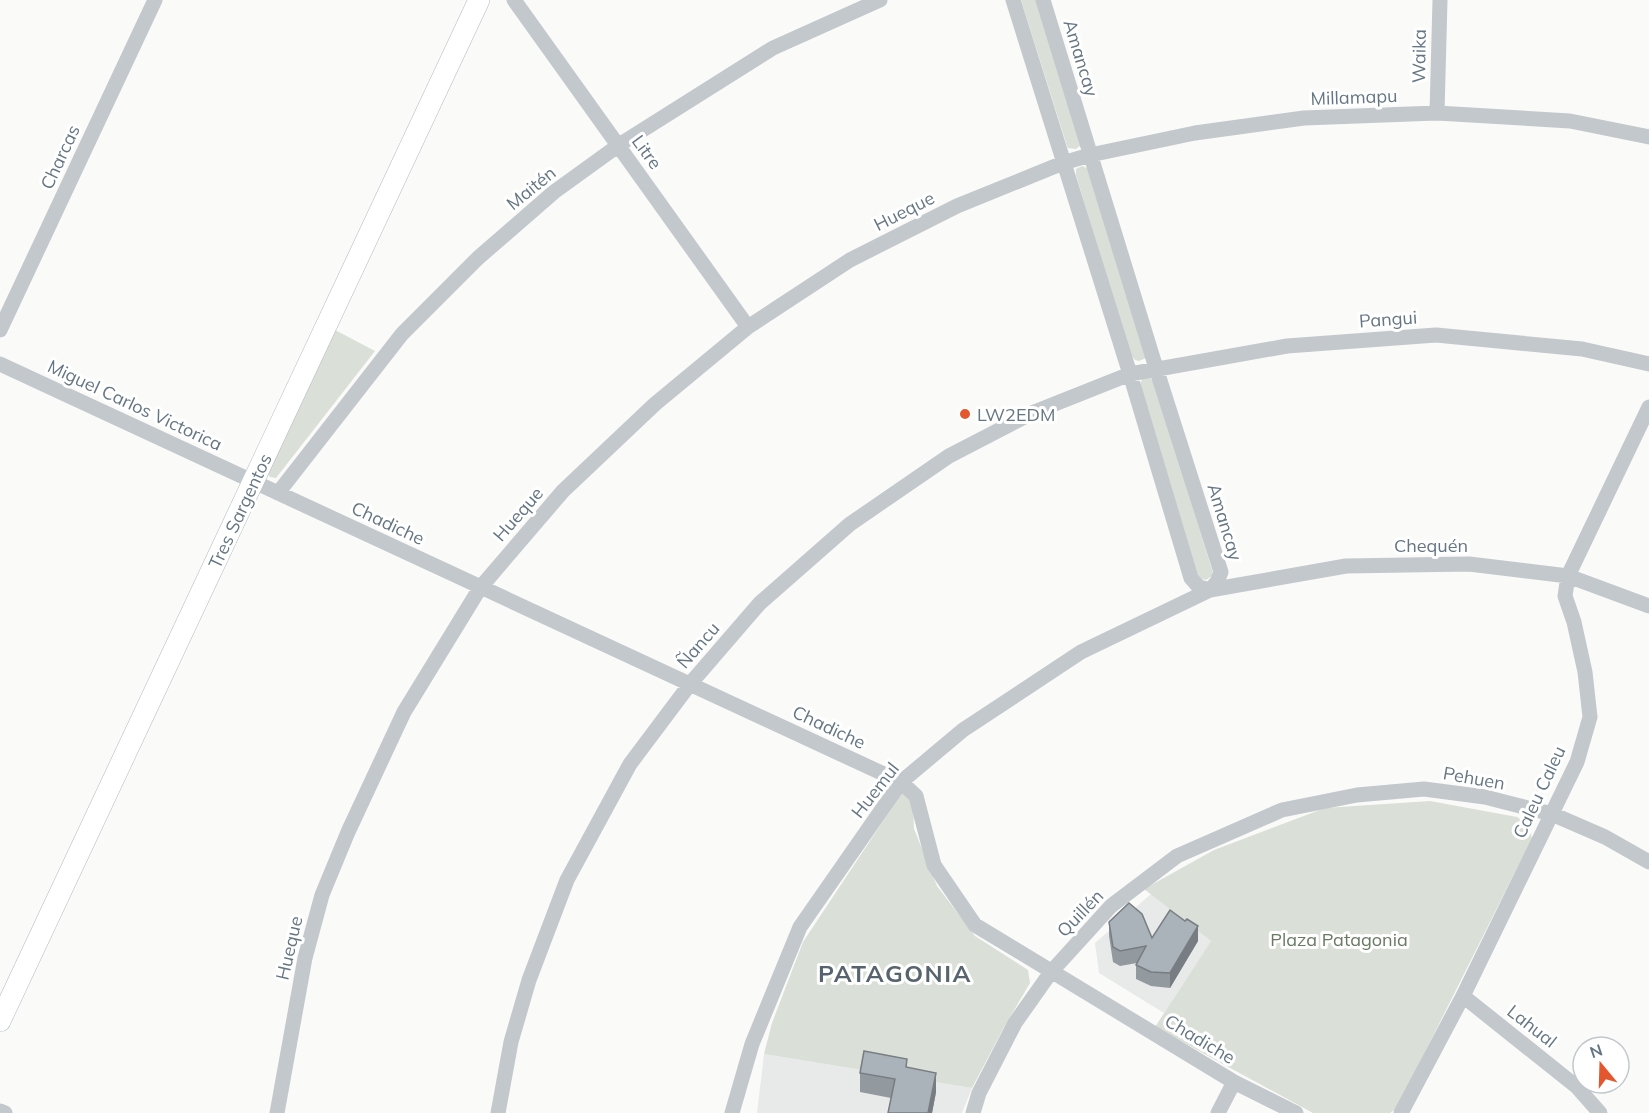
<svg xmlns="http://www.w3.org/2000/svg" width="1649" height="1113" font-family="Mulish,sans-serif">
	<style>
		.built { fill: #e8e9e9 }
		.green { fill: #dadfd7 }
		.lines { fill: none; stroke-linecap: round; stroke-linejoin: round }
		.secondary-casing { stroke: #b3babf; stroke-width: 22 }
		.street { stroke: #c3c8cc; stroke-width: 15 }
		.secondary { stroke: #fff; stroke-width: 21 }
		.wall { fill: #929a9f }
		.shaded-wall { fill: #777d82 }
		.building { fill: #aab3b9; stroke: #777d82; stroke-width: 1.5 }
		.poi-dot { fill: #e4572e; stroke: #fff; stroke-width: 2 }
		.labels { text-anchor: middle; dominant-baseline: central; stroke-width: 6; stroke-linejoin: round; paint-order: stroke }
		.street-label { font-size: 18px; fill: #657683; stroke: #fff }
		.poi-label { font-size: 18px; fill: #657683; stroke: #fff; text-anchor: start }
		.park-label { font-size: 18px; fill: #687a64; stroke: #fff }
		.district-label { font-size: 24px; font-weight: bold; letter-spacing: 1.5px; fill: #57646e; stroke: #fff }
	</style>
	<rect width="100%" height="100%" fill="#fafaf8"/>
	<path class="built" d="M1151,894L1211,941L1164,1013L1099,973L1095,943Z
		M764,1054L972,1088L962,1113H757Z"/>
	<path class="green" d="M1021,0H1037L1081,145L1076,149L1068,148L1067,146Z
		M1082,166L1089,169L1146,358L1139,361L1135,360L1130,354L1076,175V169Z
		M335,330L375,351L276,478L270,477L267,473Z
		M1150,378L1154,381L1213,573L1212,576L1206,580L1202,579L1197,573L1140,385L1142,379Z
		M903,791L913,804L914,829L937,886L975,936L1028,970L1030,983L1003,1029L972,1088L764,1054L772,1023L803,942Z
		M1430,801L1517,817L1528,825L1532,838L1397,1108L1390,1113H1313L1155,1027L1211,941L1144,889L1214,850L1325,808Z"/>
	<g class="lines">
		<defs>
			<path id="secondary" d="M0,1021L479,0"/>
		</defs>
		<use href="#secondary" class="secondary-casing"/>
		<path class="street" d="M514,0L748,327
			M1013,0L1130,374L1191,578L1199,587L1210,590
			M1043,0L1156,368L1221,572L1217,582L1210,590
			M1437,113L1440,0
			M0,330L155,0
			M0,364L901,782L916,796L934,865L975,925L1234,1082L1296,1113
			M278,493L402,334L478,258L554,192L619,145L773,48L880,0
			M1463,996L1577,1087L1600,1113
			M0,1111L5,1113
			M277,1113L305,958L322,895L348,832L404,712L480,588L563,491L655,404L748,327L850,260L957,206L1063,163L1090,155L1195,133L1304,118L1437,113L1570,121L1649,137
			M498,1113L511,1042L529,980L567,880L630,764L690,684L760,603L850,524L949,456L1032,413L1130,374L1287,346L1436,335L1582,349L1649,364
			M732,1113L752,1044L800,927L901,782L963,730L1081,652L1210,590L1346,566L1469,564L1568,576L1649,606
			M973,1113L979,1093L1015,1023L1051,972L1111,906L1177,856L1282,810L1357,795L1424,789L1485,797L1552,814L1605,837L1649,862
			M1218,1113L1234,1082
			M1401,1113L1463,996L1577,762L1590,717L1585,672L1574,622L1565,596L1568,576L1649,407"/>
		<use href="#secondary" class="secondary"/>
	</g>
	<path class="wall" d="M1109,922L1152,938L1198,941L1170,988L1151,986L1136,979V965L1137,963L1120,966L1113,962L1109,936Z
		M907,1068L936,1092L932,1113H888L891,1098L860,1092V1073Z"/>
	<path class="shaded-wall" d="M1198,926V941L1170,988V973Z
		M936,1073V1092L932,1113H928Z"/>
	<path class="building" d="M1129,903L1142,914L1152,938L1170,910L1185,921L1187,919L1198,926L1170,973L1151,972L1136,965L1146,946L1120,951L1113,947L1109,922Z
		M864,1051L907,1059L906,1067L936,1073L928,1113H888L895,1079L860,1073Z"/>
	<circle class="poi-dot" cx="965" cy="414" r="6"/>
	<g class="labels">
		<g class="street-label">
			<text transform="translate(1419 56) rotate(-89)">Waika</text>
			<text transform="translate(1081 58) rotate(73)">Amancay</text>
			<text transform="translate(1354 97) rotate(-2)">Millamapu</text>
			<text transform="translate(647 152) rotate(54)">Litre</text>
			<text transform="translate(60 157) rotate(-65)">Charcas</text>
			<text transform="translate(531 188) rotate(-39)">Maitén</text>
			<text transform="translate(904 211) rotate(-27)">Hueque</text>
			<text transform="translate(1388 319) rotate(-4)">Pangui</text>
			<text transform="translate(135 405) rotate(25)">Miguel Carlos Victorica</text>
			<text transform="translate(240 511) rotate(-65)">Tres Sargentos</text>
			<text transform="translate(518 514) rotate(-49)">Hueque</text>
			<text transform="translate(1225 522) rotate(73)">Amancay</text>
			<text transform="translate(388 523) rotate(25)">Chadiche</text>
			<text x="1431" y="545">Chequén</text>
			<text transform="translate(698 645) rotate(-49)">Ñancu</text>
			<text transform="translate(829 727) rotate(25)">Chadiche</text>
			<text transform="translate(1474 778) rotate(10)">Pehuen</text>
			<text transform="translate(875 790) rotate(-52)">Huemul</text>
			<text transform="translate(1539 792) rotate(-65)">Caleu Caleu</text>
			<text transform="translate(1080 913) rotate(-46)">Quillén</text>
			<text transform="translate(289 948) rotate(-77)">Hueque</text>
			<text transform="translate(1532 1026) rotate(38)">Lahual</text>
			<text transform="translate(1200 1039) rotate(31)">Chadiche</text>
		</g>
		<g class="poi-label">
			<text x="977" y="414">LW2EDM</text>
		</g>
		<g class="park-label">
			<text x="1339" y="939">Plaza Patagonia</text>
		</g>
		<g class="district-label">
			<text x="895" y="973">PATAGONIA</text>
		</g>
	</g>
	<g transform="translate(1601 1065) rotate(341)"><circle r="28" fill="#ffffff" stroke="#c1c8cd" stroke-width="1.5"/>
	<path d="M0-4.5L10 22L0 15L-10 22Z" fill="#e4572e"/>
	<text y="-9" font-size="16" font-weight="bold" text-anchor="middle" fill="#657683">N</text>
	</g>
</svg>
